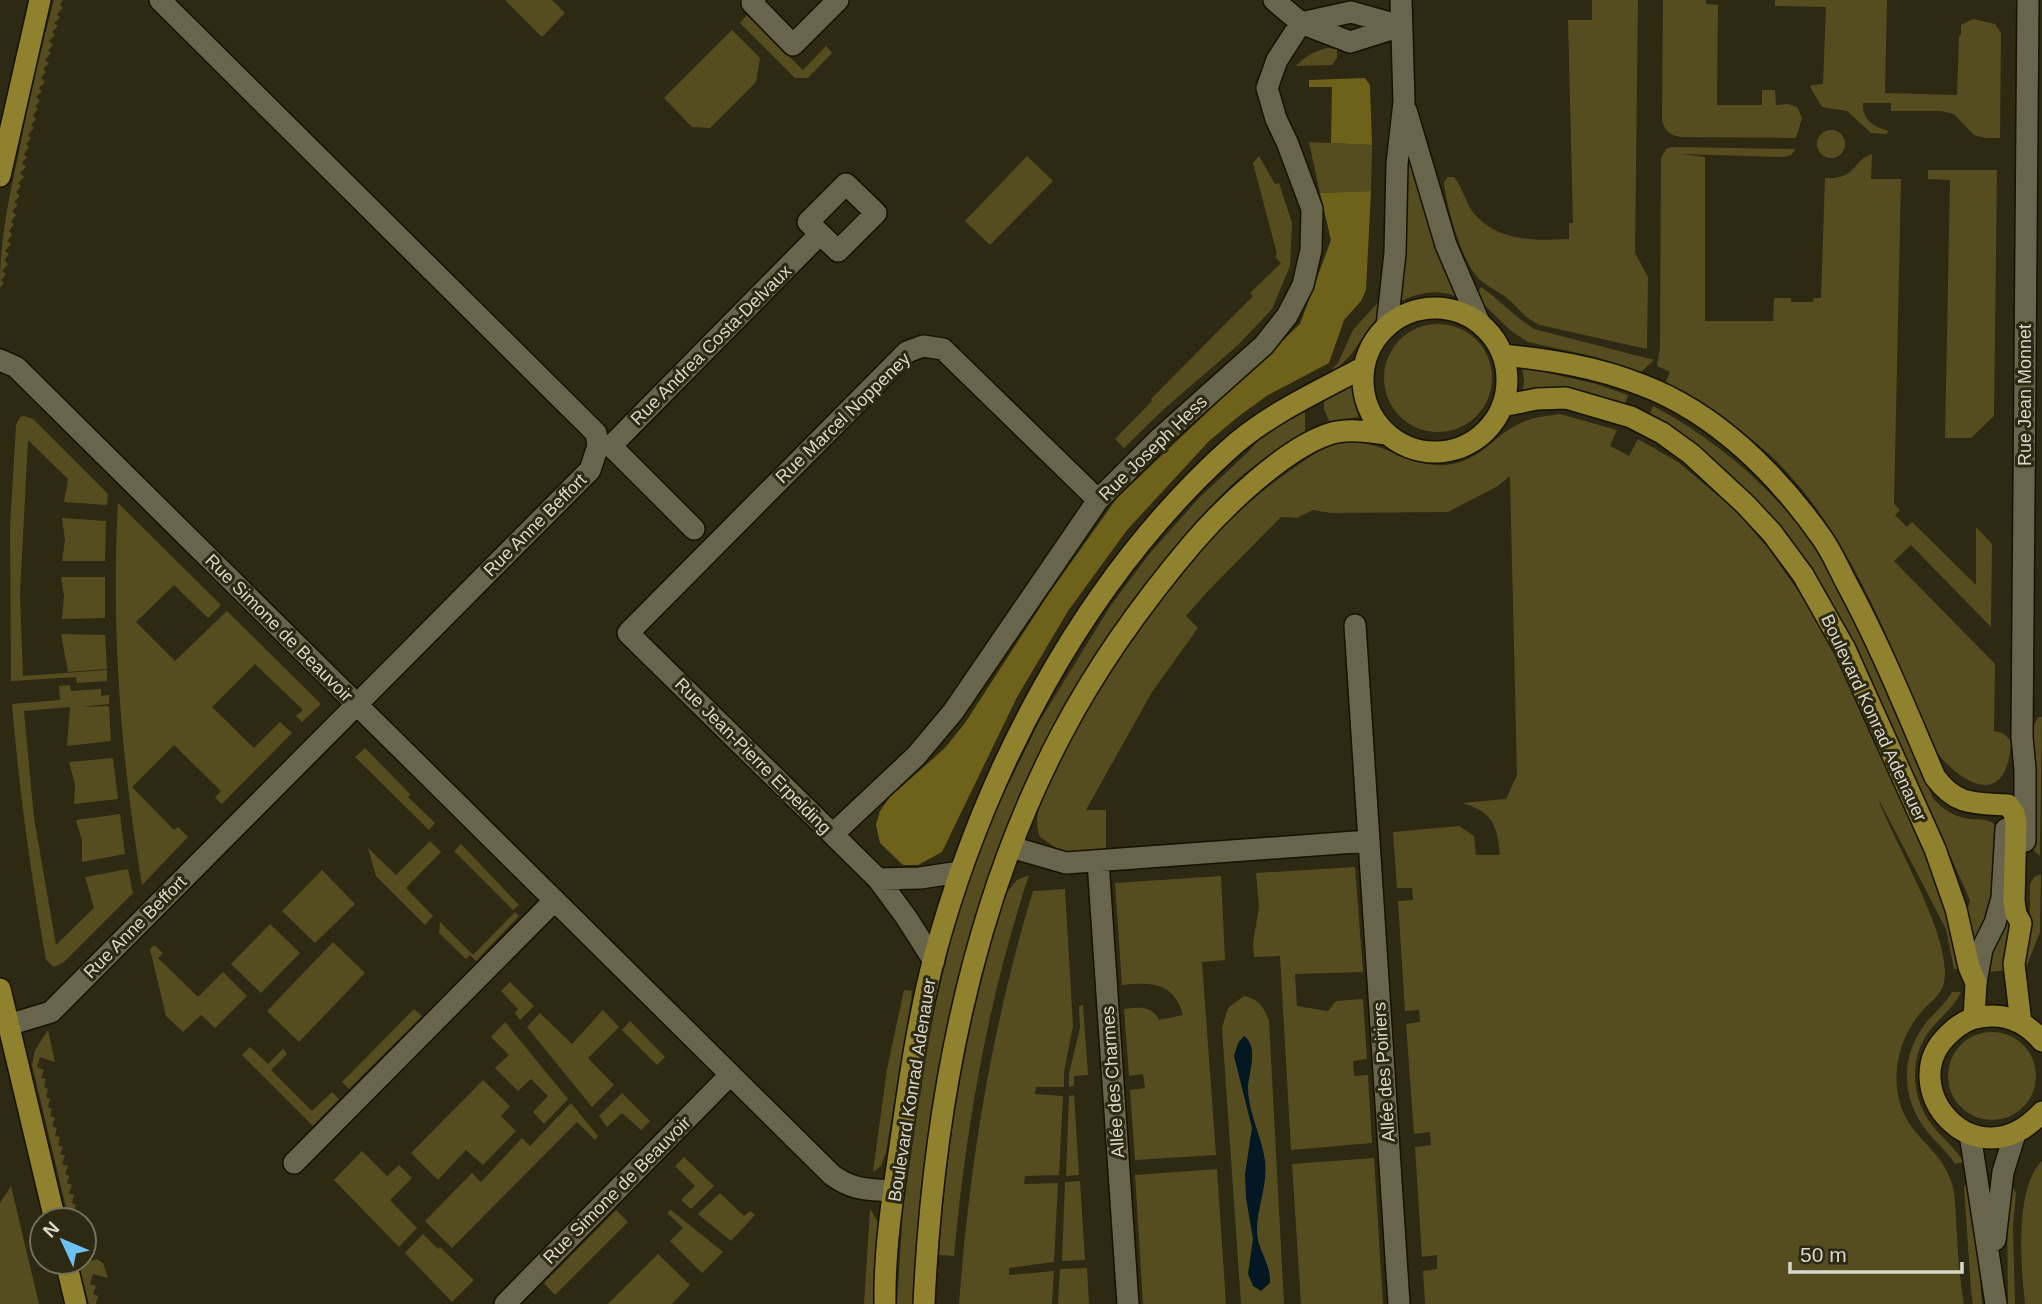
<svg xmlns="http://www.w3.org/2000/svg" width="2042" height="1304" font-family="Arial,sans-serif">
	<style>
		.green { fill: #554d20 }
		.forest { fill: #6e621a }
		.water { fill: #031823 }
		.lines { fill: none; stroke-linecap: round; stroke-linejoin: round }
		.minor-casing { stroke: #161200; stroke-width: 24 }
		.major-casing { stroke: #161200; stroke-width: 24 }
		.minor { stroke: #69654c; stroke-width: 21 }
		.major { stroke: #8f812d; stroke-width: 21 }
		.labels { text-anchor: middle; dominant-baseline: central; stroke-width: 6; stroke-linejoin: round; paint-order: stroke }
		.street-label { font-size: 18px; fill: #d9d7c9; stroke: #2d2913 }
	</style>
	<rect width="100%" height="100%" fill="#2d2913"/>
	<path class="green" d="M54,0H63L60,5L63,8L57,14L60,18L54,23L58,26L52,32L55,35L49,41L53,45L48,50L51,53L45,60L49,63L43,69L46,72L41,78L45,82L39,88L42,91L36,97L40,101L35,106L38,109L33,115L36,119L31,125L34,128L28,135L31,138L26,144L29,147L24,154L27,157L22,163L26,167L20,173L24,177L18,183L21,186L16,192L20,196L14,202L18,205L12,211L16,215L11,222L14,224L9,231L12,235L7,241L11,244L5,251L9,254L4,260L8,264L2,271L6,274L1,280L4,283L0,288C0,241 8,202 18,156C28,104 40,52 54,0Z
		M505,0H552L565,13L542,37Z
		M1592,0H1638L1635,253L1648,277L1647,349L1540,325C1525,319 1519,308 1507,298C1498,291 1488,287 1479,279C1462,262 1446,206 1444,182L1448,177H1454C1462,187 1465,200 1472,211C1495,241 1533,241 1569,239V223H1573L1568,20H1592Z
		M1663,0H1706V4L1718,5L1717,105H1762V90H1775L1776,105L1788,104L1797,107L1802,118L1796,138L1680,137C1668,135 1663,129 1662,117Z
		M1775,0H1887L1885,93L1957,95L1959,36L1961,35V25L1973,19L1995,24L2001,33L2000,138H1986L1974,135L1954,114L1941,111H1891V103H1863C1862,120 1874,127 1889,131L1886,134L1871,133L1847,111L1822,107L1810,87L1812,85L1823,84L1826,7L1775,6Z
		M747,15L803,70L826,46L832,53L808,78H795L740,23Z
		M732,30L760,58L756,82L710,128L692,127L664,98Z
		M1328,48L1337,49V58L1332,65L1296,66C1305,56 1314,51 1328,48Z
		M1817 144a14 14 0 1 1 28 0a14 14 0 1 1-28 0Z
		M1309,142L1372,145L1371,191L1320,193Z
		M1672,147L1796,149L1791,155L1784,157L1680,154L1705,157V321H1773L1774,298H1791V302H1813L1814,298H1821L1825,178C1857,180 1852,160 1872,154L1871,179H1901L1894,504L1900,510L1895,515L1907,527L1912,522L1976,585V527L1992,544L1991,627L1911,545L1894,561L1995,664L1994,731L2003,733L2011,741C2008,808 1964,788 1935,750C1893,651 1850,530 1770,455C1738,426 1703,404 1665,384L1670,372L1657,366L1660,347L1661,158L1666,149Z
		M1027,156L1053,181L990,245L965,221Z
		M1259,156L1275,184L1279,183L1292,223L1290,266L1272,309L1238,345L1164,409L1124,448L1115,439L1152,401L1151,399L1253,296L1250,293L1281,263L1275,257L1277,254L1253,163Z
		M1407,157H1409L1432,236L1457,297C1439,288 1418,293 1401,301L1404,277L1405,163Z
		M1928,170H1997L1994,416L1971,438H1945L1950,180L1928,179Z
		M1481,287C1500,300 1515,317 1534,329L1654,360L1641,372L1596,357L1528,342L1510,330L1475,296Z
		M1380,300L1381,312L1350,356L1334,371L1332,369L1338,363L1353,330Z
		M1384 378a54 54 0 1 1 108 0a54 54 0 1 1-108 0Z
		M1522,367L1596,384L1628,395L1624,406L1522,397L1524,381Z
		M1351,381L1354,401L1359,417L1329,421L1324,409V399Z
		M1305,401V432C1281,447 1257,462 1236,481C1201,513 1171,551 1142,589C982,799 928,1045 913,1304H897L904,1192L929,1032L951,940L972,871L992,818L1039,722L1111,605L1150,553L1199,498L1248,452L1279,418Z
		M1653,406C1715,439 1767,483 1809,539C1826,564 1839,592 1852,618C1881,677 1906,738 1933,798C1940,807 1950,814 1961,817C1975,822 1988,815 1998,828L1999,871L1975,958L1965,917L1970,901L1966,891C1943,840 1920,788 1897,736C1841,611 1776,483 1649,416Z
		M1560,414L1617,430L1610,446L1629,456L1638,439L1678,462L1735,510L1768,548L1811,609L1857,698L1948,908L1962,969H1954L1946,929L1878,798C1893,842 1957,944 1943,986C1939,997 1930,1002 1923,1010C1904,1031 1894,1060 1897,1088C1902,1135 1936,1142 1950,1178C1957,1195 1955,1217 1957,1235C1958,1259 1960,1281 1964,1304H1425L1423,1271L1437,1269V1255L1422,1257L1415,1147L1431,1145L1430,1132L1414,1134L1406,1024L1420,1022L1419,1010L1405,1011L1398,901L1413,900L1412,888H1397L1393,832L1459,826L1474,836L1476,855H1500C1497,825 1493,812 1462,803L1506,799L1517,775L1510,476L1498,486L1448,512L1331,513L1313,510L1297,518L1281,517L1208,591L1186,616L1198,628L1152,692L1086,810H1106V850L1062,852L1040,837C1030,812 1049,785 1060,763C1111,656 1190,541 1288,472C1301,463 1314,453 1328,446C1371,428 1404,469 1446,465C1482,461 1491,437 1519,424C1532,417 1546,416 1560,414Z
		M24,416L33,419L108,494L107,505L64,502L68,479L28,440L20,594L23,676L107,670V681L77,683L76,677L11,681L10,527L16,425L20,417Z
		M118,503L221,605L208,618L174,585L136,622L175,661L227,611L321,704L302,722L296,716L303,710L255,664L212,707L254,748L280,722L292,733L222,804L215,798L221,791L174,745L132,787L174,830L178,827L188,837L142,885C121,758 111,631 118,503Z
		M62,518L106,521L105,561H62L65,540Z
		M61,577H105V618L62,619L64,596Z
		M61,634L105,635L107,669L68,672Z
		M70,685L71,691L101,689V696L109,695V704L80,707L109,706L111,741L67,746L70,707L24,711L34,818L56,945L94,908L85,877L128,869L133,893L64,962L54,967L46,960C31,875 19,790 12,704L60,700L59,686Z
		M2038,717H2042L2040,856L2030,847L2033,727Z
		M365,748L410,794L408,797L435,823L429,830L355,757Z
		M113,758L118,799L74,804L75,784L69,762Z
		M120,814L125,854L82,862V841L76,820Z
		M430,841L441,852L406,888L433,916L425,925L376,876L368,848L396,875Z
		M461,844L519,905L513,910L454,851Z
		M1355,867L1363,972L1295,974L1297,1006L1328,1011L1336,1001L1363,999L1367,1059L1353,1061L1354,1076L1368,1075L1372,1143L1291,1150L1280,956L1254,957L1253,943L1259,907L1256,873Z
		M322,870L355,904L315,943L282,911Z
		M2041,874L2040,932L2027,965L2021,966L2030,929V884L2034,877Z
		M1029,875C988,999 966,1126 954,1256L939,1255C947,1132 969,1009 1007,892L1017,880Z
		M1221,876L1225,960L1202,962L1216,1155L1135,1160L1130,1090L1145,1088L1143,1074L1129,1076L1124,1009C1138,1007 1152,1005 1159,1020L1183,1015C1174,982 1151,982 1122,985L1115,883Z
		M1065,889L1073,1026L1064,1072V1087H1036L1035,1094L1063,1096L1059,1175L1025,1176L1024,1184L1058,1183L1054,1262L1009,1268V1275L1054,1271L1052,1304H959C970,1159 991,1031 1033,891Z
		M515,912L519,916L476,961L470,955L466,959L439,933L440,922L473,955Z
		M2005,912L2012,923L2008,970L1988,972L1987,962Z
		M270,924L300,953L261,993L231,964Z
		M333,942L365,973L299,1042L267,1011Z
		M154,945L163,953L158,958L198,997L223,972L247,996L215,1028L201,1015L183,1032L166,1016L150,949Z
		M510,982L534,1006L520,1020L515,1013L518,1009L501,991Z
		M904,990L912,991L911,1000L886,1152L881,1166L873,1172L887,1069Z
		M1952,992H1961C1953,1009 1938,1019 1927,1034C1909,1061 1912,1100 1932,1125C1942,1138 1954,1147 1964,1162L1955,1164C1947,1151 1936,1143 1927,1131C1903,1102 1900,1061 1921,1030C1930,1015 1944,1007 1952,992Z
		M1244,996C1259,999 1264,1007 1269,1021L1284,1304H1241L1222,1028L1228,1008Z
		M1083,1005L1088,1075L1074,1076V1086L1069,1087V1074L1080,1028L1079,1006Z
		M414,1009L422,1016L349,1089L342,1082Z
		M603,1010L619,1027L588,1058L614,1085L592,1107L527,1027L540,1013L572,1044Z
		M630,1021L665,1057L657,1065L622,1030Z
		M505,1022L568,1099L544,1124L533,1112L548,1096L531,1079L518,1091L495,1068L509,1055L491,1037Z
		M48,1030L55,1062L40,1057L37,1067L44,1070L41,1078L46,1079L44,1087L48,1089L46,1097L50,1099L48,1107L52,1109L50,1116L55,1118L52,1126L57,1128L55,1136L60,1137L58,1145L63,1147L60,1154L65,1156L62,1164L68,1166L65,1174L69,1176L67,1183L72,1185L69,1193L74,1195L72,1203L76,1205L74,1212L79,1214L77,1220H69L32,1065L35,1050Z
		M1948 1076a44 44 0 1 1 88 0a44 44 0 1 1-88 0Z
		M250,1047L268,1064L283,1049L287,1054L271,1070L312,1111L332,1092L339,1099L313,1126L242,1055Z
		M483,1080L510,1106L501,1116L516,1131L483,1165L466,1150L438,1180L411,1153Z
		M622,1093L650,1121L641,1130L622,1113L607,1127L599,1116Z
		M1074,1095L1079,1175L1066,1176L1069,1096Z
		M571,1103L598,1136L595,1140L577,1122L452,1248L425,1221L472,1173L481,1182L522,1138L530,1146Z
		M362,1151L387,1176L399,1165L412,1178L390,1200L417,1228L399,1247L334,1180Z
		M684,1157L714,1186L691,1209L681,1200L695,1186L675,1166Z
		M1374,1158L1383,1304H1301L1292,1164Z
		M2042,1161V1304H2025C2021,1267 2014,1188 2042,1161Z
		M1217,1169L1226,1304H1143L1135,1175Z
		M1080,1181L1085,1260L1062,1261L1065,1182Z
		M1972,1184L1973,1190L1982,1304H1973L1971,1291L1964,1186Z
		M11,1186L39,1304H0V1203Z
		M2012,1186L2016,1193L2013,1226L2015,1304H2008L2007,1201Z
		M720,1193L744,1216L750,1211L755,1215L731,1241L698,1214Z
		M870,1209L878,1222L873,1304H864Z
		M616,1210L628,1222L555,1295L544,1283Z
		M671,1210L723,1252L702,1273L670,1241L683,1228L667,1213Z
		M423,1234L438,1249L440,1247L474,1280L452,1302L405,1253Z
		M658,1254L690,1285L672,1304H608Z
		M97,1259L103,1263L108,1278L93,1274L90,1284L96,1286L93,1294L98,1296L96,1304H89L80,1269L84,1263Z
		M1087,1268L1089,1304H1058L1060,1269Z"/>
	<path class="forest" d="M1365,78L1370,85L1372,145L1331,143L1332,87H1309V80Z
		M1371,191L1366,290L1361,301L1344,320L1329,363L1268,395L1239,416L1209,441L1127,530L1068,611L1017,697L942,852L918,865H903L880,843L876,825L880,811L890,797L945,748L965,723L1048,595L1117,498L1300,324L1331,240L1320,193Z"/>
	<path class="water" d="M1244,1036C1259,1047 1249,1071 1248,1087C1248,1113 1262,1136 1265,1161C1268,1185 1257,1207 1257,1231C1257,1248 1269,1261 1270,1278V1283L1261,1291L1253,1286L1248,1274L1253,1239L1246,1198L1245,1174L1252,1128L1234,1056L1238,1043Z"/>
	<g class="lines">
		<defs>
			<path id="minor" d="M755,0L752,3L793,45L838,0
				M1274,0L1301,23L1350,42L1401,26
				M1406,110L1446,245L1479,322
				M846,184L876,213L838,251L808,222Z
				M1387,326L1395,253L1397,164L1404,102L1401,0
				M0,360L16,367L832,1175C854,1191 867,1189 893,1191
				M598,446H611L820,234
				M611,446L694,529
				M1355,625L1399,1304
				M833,834L916,756L953,712L1098,500L1160,438L1264,345L1287,316L1303,285L1311,250L1312,209L1287,142L1276,119L1267,88L1277,60L1301,23L1351,12L1401,26
				M2025,841V769L2022,737L2028,0
				M1011,847L1066,863L1369,841
				M1098,861L1128,1304
				M878,879L920,878L960,872
				M934,961L906,917L878,879L628,633L907,352L923,346L943,349L1098,500
				M1976,983L1982,949L1995,923L2002,898L2006,829
				M8,1025L51,1012L590,470L598,446L596,433L160,0
				M1970,1134L1996,1304
				M294,1163L554,901
				M1995,1240L2003,1172L2015,1134
				M505,1304L730,1075"/>
			<path id="major" d="M0,176L40,0
				M1363 380a72 72 0 1 1 144 0a72 72 0 1 1-144 0Z
				M1503,355C1551,360 1597,367 1642,385C1716,413 1777,474 1822,538C1832,552 1839,569 1847,584C1881,647 1907,712 1935,777C1956,806 1975,803 2008,805L2014,813L2016,822L2014,901L2016,914L2021,923L2014,964L2021,1023
				M1502,406L1537,399L1566,398L1631,417L1662,433L1691,454L1746,505L1772,533L1803,575L1845,649L1935,849L1956,909L1969,967L1976,983L1974,1018
				M0,989L55,1220
				M2042,1041C2026,1022 2006,1013 1981,1017C1968,1018 1958,1025 1949,1034C1892,1086 1975,1185 2042,1112
				M66,1262L76,1304
				M885,1304C884,1249 894,1187 902,1133C910,1075 919,1015 934,958C984,772 1083,582 1227,451C1266,415 1317,392 1364,367
				M924,1304C933,1110 970,908 1061,735C1097,666 1143,602 1193,543C1224,507 1284,449 1329,434C1348,428 1367,432 1387,434"/>
		</defs>
		<use href="#minor" class="minor-casing"/>
		<use href="#major" class="major-casing"/>
		<use href="#minor" class="minor"/>
		<use href="#major" class="major"/>
	</g>
	<g class="labels">
		<g class="street-label">
			<text transform="translate(711 345) rotate(-45)">Rue Andrea Costa-Delvaux</text>
			<text transform="translate(2025 395) rotate(-90)">Rue Jean Monnet</text>
			<text transform="translate(843 418) rotate(-44)">Rue Marcel Noppeney</text>
			<text transform="translate(1153 448) rotate(-44)">Rue Joseph Hess</text>
			<text transform="translate(535 525) rotate(-45)">Rue Anne Beffort</text>
			<text transform="translate(279 628) rotate(45)">Rue Simone de Beauvoir</text>
			<text transform="translate(1874 718) rotate(65)">Boulevard Konrad Adenauer</text>
			<text transform="translate(753 756) rotate(45)">Rue Jean-Pierre Erpelding</text>
			<text transform="translate(135 927) rotate(-45)">Rue Anne Beffort</text>
			<text transform="translate(1384 1072) rotate(-94)">Allée des Poiriers</text>
			<text transform="translate(1113 1082) rotate(-94)">Allée des Charmes</text>
			<text transform="translate(912 1090) rotate(-81)">Boulevard Konrad Adenauer</text>
			<text transform="translate(617 1190) rotate(-45)">Rue Simone de Beauvoir</text>
		</g>
	</g>
	<g transform="translate(63 1241) rotate(314)"><circle r="33" fill="#2d2913" stroke="#726f5c" stroke-width="2"/>
	<path d="M0-5L12 26L0 18L-12 26Z" fill="#6dc2f3"/>
	<text y="-10" font-size="19" font-weight="bold" text-anchor="middle" fill="#d9d7c9">N</text>
	</g>
	<path d="M1790 1262v10h172v-10" fill="none" stroke="#d9d7c9" stroke-width="3.5"/>
	<text x="1800" y="1262" font-size="21" fill="#d9d7c9" stroke="#2d2913" stroke-width="5" paint-order="stroke">50 m</text>
</svg>
